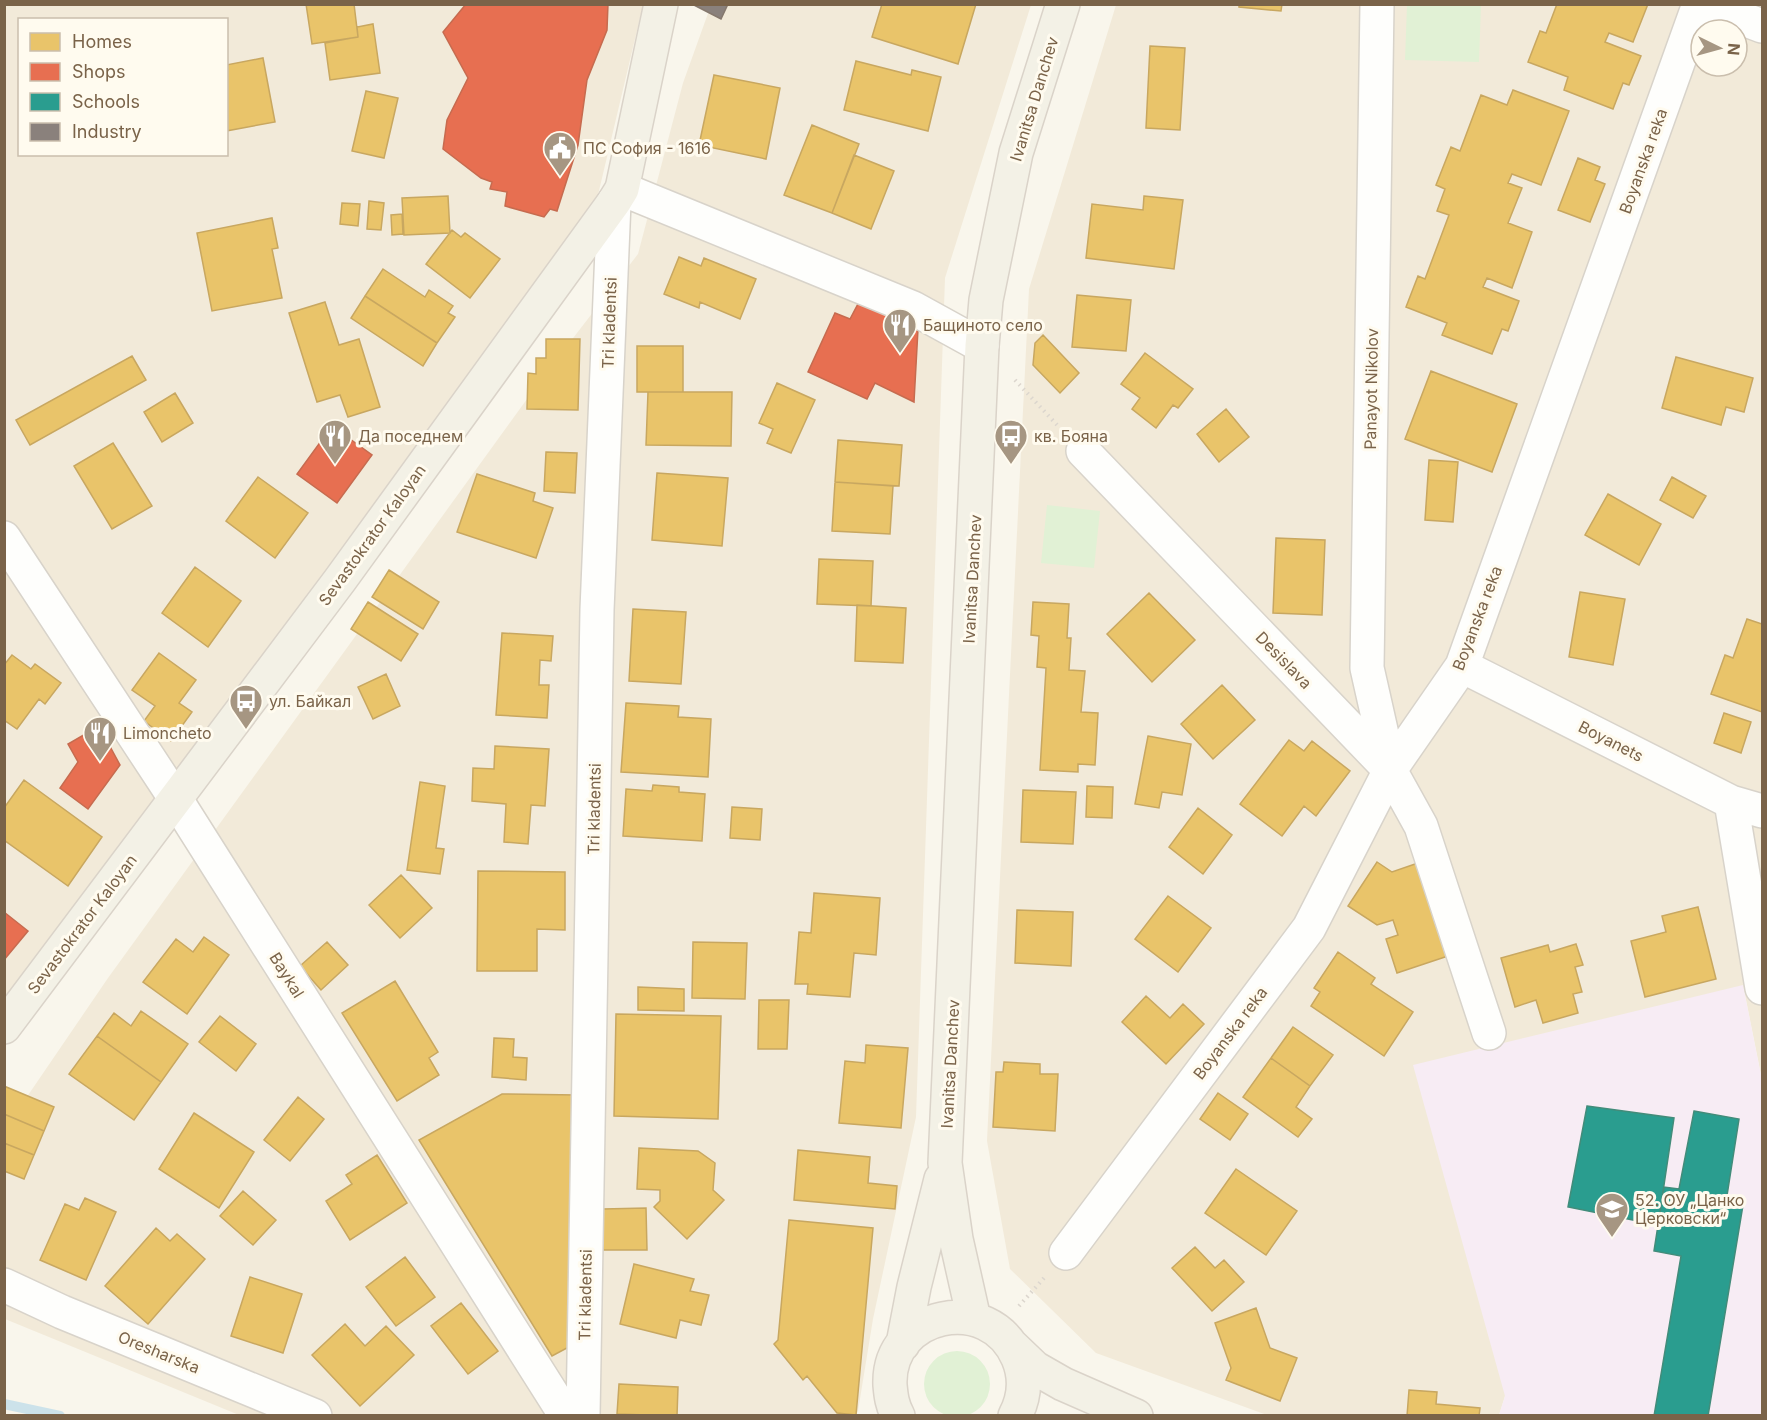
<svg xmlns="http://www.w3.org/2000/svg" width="1767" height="1420" font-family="Inter,sans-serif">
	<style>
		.residential { fill: #f2ead9; fill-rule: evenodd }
		.education { fill: #f7ecf4 }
		.green { fill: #e1f1d5 }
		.homes { fill: #e9c46a; stroke: #c8a760; stroke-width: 1.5 }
		.shops { fill: #e76f51; stroke: #c66b4f; stroke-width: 1.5 }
		.schools { fill: #2a9d8f; stroke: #428c7a; stroke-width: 1.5 }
		.industry { fill: #8a817c; stroke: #85786d; stroke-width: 1.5 }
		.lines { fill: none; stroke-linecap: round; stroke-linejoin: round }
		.stream { stroke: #cce2ea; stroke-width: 10 }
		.minor-casing { stroke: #d8d3ca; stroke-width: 36 }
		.major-casing { stroke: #dad3c9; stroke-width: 36 }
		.path { stroke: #dcd6ce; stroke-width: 4; stroke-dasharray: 1.5 4.5; stroke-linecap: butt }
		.minor { stroke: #fefefc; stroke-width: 33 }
		.major { stroke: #f3f1e6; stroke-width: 33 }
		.labels { text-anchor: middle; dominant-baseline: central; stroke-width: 6; stroke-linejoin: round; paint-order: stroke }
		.street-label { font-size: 16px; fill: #7a6349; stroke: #fffbef }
		.poi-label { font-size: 16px; fill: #7a6349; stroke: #fffbef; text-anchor: start }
	</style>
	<rect width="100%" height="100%" fill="#f9f6ec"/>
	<path class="residential" d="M5,5H643L593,216L5,1020ZM20,20H226V154H20Z
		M711,5H1031L945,278L916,1117L873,1319L858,1411L856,1415H239L5,1319V1129L108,978L543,377L638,254L683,83Z
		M1116,5H1762V1080L1743,985L1505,1396L1499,1415H1267L1096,1353L1010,1269L987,1141L1029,289ZM1701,30H1737V66H1701Z"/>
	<path class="education" d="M1743,985L1762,1080V1415H1499L1505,1396L1413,1065Z"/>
	<path class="green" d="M1407,5H1481L1479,62L1405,60Z
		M1047,505L1100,511L1094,568L1041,563Z
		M924 1384a33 33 0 1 1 66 0a33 33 0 1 1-66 0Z"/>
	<path class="homes" d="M306,4H354L358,37L312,44Z
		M882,4H976L958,64L872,37Z
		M1239,4H1282L1281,11L1239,7Z
		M1557,4H1648L1633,42L1609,33L1605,42L1641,56L1629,85L1623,83L1613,109L1564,90L1568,77L1528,62L1540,31L1546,33Z
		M373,24L380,73L330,80L325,43L358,37L357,27Z
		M1150,46L1185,48L1180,130L1146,128Z
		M263,58L275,122L226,131V65Z
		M856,61L911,75L912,70L941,77L928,131L844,110Z
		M714,75L780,88L766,159L699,145Z
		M1513,90L1569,111L1541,185L1512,174L1508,183L1522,188L1508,223L1532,232L1512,288L1487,278L1483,287L1519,301L1508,331L1502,329L1492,354L1442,335L1447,323L1406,307L1418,276L1425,279L1449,215L1437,211L1445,189L1436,185L1451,147L1460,151L1481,95L1507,105Z
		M366,91L398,98L384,158L352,151Z
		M812,125L859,144L832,213L784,195Z
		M854,155L894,171L871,229L832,213Z
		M1578,158L1600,167L1595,180L1605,184L1590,222L1558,210Z
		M448,196L450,233L404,235L402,198Z
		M1144,196L1183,200L1174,269L1086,258L1092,204L1143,210Z
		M369,201L384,203L381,230L367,229Z
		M342,203L360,204L358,226L340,224Z
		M402,214L403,234L392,235L391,215Z
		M272,218L278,248L272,249L282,298L212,311L197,233Z
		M452,230L461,237L465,233L500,259L470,298L426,264Z
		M679,257L701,266L704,258L756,279L740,319L700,302L699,308L664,294Z
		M383,269L425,297L429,290L453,306L448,313L455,317L437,343L365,296Z
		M1077,295L1131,300L1126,351L1072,347Z
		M365,296L437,343L423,366L351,318Z
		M325,302L339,345L359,339L380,407L348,417L340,395L317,402L289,313Z
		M1043,335L1079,373L1060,393L1033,365L1035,343Z
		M546,339H580L578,410L527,409L528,373L536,374V358H546Z
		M637,346H683V392H637Z
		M1145,353L1193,389L1178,408L1173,405L1156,428L1132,409L1140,398L1121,384Z
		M132,356L146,380L30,445L16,420Z
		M1676,357L1753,378L1744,412L1726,407L1721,425L1662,408Z
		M1431,371L1517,404L1492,472L1405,439Z
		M777,383L815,400L791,453L767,443L773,429L759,423Z
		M648,392H732L731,446L646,445Z
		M175,393L193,423L162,442L144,412Z
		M1226,409L1249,437L1219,462L1197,434Z
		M838,440L902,445L899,486L835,482Z
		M113,443L152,506L112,529L74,466Z
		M546,452L577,453L575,493L544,491Z
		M1429,460L1458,462L1453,522L1425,520Z
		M657,473L728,478L722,546L652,540Z
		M477,474L535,493L533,501L553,508L536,558L457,532Z
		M258,477L308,513L275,558L226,521Z
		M1672,477L1706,496L1693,518L1660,500Z
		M835,482L893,486L890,534L832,531Z
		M1608,494L1661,524L1639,565L1585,535Z
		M1276,538L1325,540L1322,615L1273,613Z
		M819,559L873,561L871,606L817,604Z
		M195,567L241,601L208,647L162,613Z
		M389,570L439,602L423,629L372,597Z
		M1580,592L1625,599L1613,665L1569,657Z
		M1149,593L1195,640L1152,682L1107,634Z
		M368,602L418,634L401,661L351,629Z
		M1033,602L1069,604L1067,638H1071L1069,670L1085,671L1081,712L1098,713L1095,765L1078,764V772L1040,770L1046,668L1037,667L1039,636L1031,635Z
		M857,605L906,608L903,663L855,661Z
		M633,609L686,612L681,684L629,681Z
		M1747,619L1762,624V712L1711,694L1725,655L1733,658Z
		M502,633L553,636L551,661L540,660L539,685H549L547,718L496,715Z
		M159,653L196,680L179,703L192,712L171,741L144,721L155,706L132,690Z
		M12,655L31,669L35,664L61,683L45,704L39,699L17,729L4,720V665Z
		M386,674L400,706L373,719L358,687Z
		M1222,685L1255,720L1213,759L1181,724Z
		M626,703L679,706L678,717L711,719L708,777L621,772Z
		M1724,713L1751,722L1741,753L1714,743Z
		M1148,736L1191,744L1182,795L1162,792L1159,808L1135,804Z
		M1289,740L1304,751L1312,741L1350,771L1316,816L1304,806L1282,836L1240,804Z
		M495,746L549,749L545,806L531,805L528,844L504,842L506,804L472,801L473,768L494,769Z
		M24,780L102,837L68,886L4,840V808Z
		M420,782L445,786L436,848L444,849L440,874L407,870Z
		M653,785L679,787V792L705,794L702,841L623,836L626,789L652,791Z
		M1087,786L1113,787L1112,818L1086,817Z
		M1023,790L1076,792L1073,844L1021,842Z
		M732,807L762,809L760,840L730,838Z
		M1198,808L1232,835L1203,874L1169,847Z
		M1377,862L1392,872L1418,863L1448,956L1397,973L1386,939L1398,935L1393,920L1377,925L1348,906Z
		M478,871L565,872V930L537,929V971H477Z
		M401,875L432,908L400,938L369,905Z
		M814,893L880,898L876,955L854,953L850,997L807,994L808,984H795L799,932L811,933Z
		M1168,896L1211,928L1178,972L1135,939Z
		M1698,907L1716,979L1645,997L1631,941L1666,932L1662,916Z
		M1017,910L1073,912L1071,966L1015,963Z
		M204,937L229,955L187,1014L143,982L176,939L193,952Z
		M327,942L348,965L321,990L300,966Z
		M693,942L747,943L745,999L692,998Z
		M1576,944L1583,965L1575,967L1582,992L1573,994L1578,1013L1543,1023L1536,1000L1515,1007L1501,958L1548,945L1550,952Z
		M1338,952L1375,978L1371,984L1413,1012L1384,1056L1311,1006L1320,992L1314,988Z
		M395,981L438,1052L429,1058L439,1075L397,1101L342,1013Z
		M638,987L684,989V1011L638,1010Z
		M1146,996L1170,1018L1183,1004L1204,1024L1166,1064L1122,1022Z
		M759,1000H789L787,1049H758Z
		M141,1011L188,1044L161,1082L97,1036L114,1013L131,1026Z
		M616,1014L721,1016L718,1119L614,1116Z
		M220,1016L256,1044L236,1071L199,1042Z
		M1293,1027L1333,1055L1310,1086L1271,1058Z
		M97,1036L161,1082L134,1120L69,1074Z
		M494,1038L514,1039L513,1057L527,1058L526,1080L492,1077Z
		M866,1045L908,1048L901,1128L839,1123L845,1061L865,1063Z
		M1271,1058L1310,1086L1296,1107L1312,1119L1298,1137L1243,1097Z
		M1004,1062L1040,1064V1074H1058L1055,1131L993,1127L996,1072H1003Z
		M4,1086L54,1107L44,1131L4,1114Z
		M1218,1093L1248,1114L1230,1140L1200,1119Z
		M502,1094L577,1095L580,1341L552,1356L419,1140Z
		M298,1097L324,1119L290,1161L264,1140Z
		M194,1113L254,1152L219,1208L159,1169Z
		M4,1114L44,1131L34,1155L4,1143Z
		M4,1143L34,1155L24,1179L4,1171Z
		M639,1148L698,1151L715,1163L713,1190L724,1200L687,1239L654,1207L660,1201V1190L637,1189Z
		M798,1150L870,1157L868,1183L897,1186L895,1209L794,1200Z
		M377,1155L407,1203L350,1240L326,1201L352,1184L346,1175Z
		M1236,1169L1297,1211L1266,1255L1205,1213Z
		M243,1191L276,1220L253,1245L220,1216Z
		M85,1198L116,1212L86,1280L40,1260L65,1204L79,1210Z
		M646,1208L647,1250H603V1209Z
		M789,1220L873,1228L856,1415L837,1413L807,1376L803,1380L774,1344L778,1340Z
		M156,1228L170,1241L177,1234L205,1259L148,1324L105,1286Z
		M1195,1247L1215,1268L1224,1260L1244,1282L1212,1311L1172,1268Z
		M405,1257L435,1297L396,1326L366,1287Z
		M634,1264L694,1279L690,1291L709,1295L701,1325L680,1320L676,1338L620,1324Z
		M250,1277L302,1294L283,1353L231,1336Z
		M461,1303L498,1351L468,1374L431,1326Z
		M1256,1308L1270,1348L1297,1358L1280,1401L1226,1380L1231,1368L1215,1323Z
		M345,1324L365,1346L386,1326L414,1355L360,1406L312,1355Z
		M619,1384L678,1387L677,1416L617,1414Z
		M1409,1390L1437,1392L1436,1404L1480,1408L1479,1416H1407Z"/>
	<path class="shops" d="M466,4H608L607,30L587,80L578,145L557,211L550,209L544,217L505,206L507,192L490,189L492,182L481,178L443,149L447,120L468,78L443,32Z
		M859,302L918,329L914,402L875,383L867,399L808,372L835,313L850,319Z
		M332,426L372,455L337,503L297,474Z
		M99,726L120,765L88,809L60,788L78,762L68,744Z
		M4,912L28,931L4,960Z"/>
	<path class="schools" d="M1587,1106L1674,1118L1658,1225L1568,1207Z
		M1694,1111L1739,1119L1726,1202L1743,1205L1708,1416H1654L1681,1256L1654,1251L1664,1187L1679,1189Z"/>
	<path class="industry" d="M692,4H728L721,19Z"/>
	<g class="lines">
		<path class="stream" d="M4,1404L60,1416"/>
		<defs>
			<path id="minor" d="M1377,4L1367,668L1390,770
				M1704,4L1762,26
				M622,189L913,308L982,346
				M1083,451L1390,770L1421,826L1489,1033
				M4,538L175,798L566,1416
				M1462,666L1731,802L1762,811
				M1731,802L1762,988
				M1066,1253L1309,928L1390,770L1462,666L1699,4
				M4,1285L62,1312L315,1416
				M583,1416L597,610L614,202"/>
			<path id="major" d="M4,1027L340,580L614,202L622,189L661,4
				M974,1319L956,1239L945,1163L982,346L986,300L1016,153L1063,4
				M903,1344L914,1287L941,1179
				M1012,1346L1035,1368L1063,1384L1136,1416
				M898,1416C892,1405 891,1396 890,1385C887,1313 989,1290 1018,1358C1026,1377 1025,1397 1015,1416"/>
		</defs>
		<use href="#minor" class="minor-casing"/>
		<use href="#major" class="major-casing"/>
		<path class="path" d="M1015,380L1059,427
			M1019,1306L1044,1278"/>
		<use href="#minor" class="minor"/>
		<use href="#major" class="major"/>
	</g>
	<defs>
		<symbol id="civic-pin" viewBox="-11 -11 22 30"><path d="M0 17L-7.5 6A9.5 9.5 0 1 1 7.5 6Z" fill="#a69682" stroke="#fffbef"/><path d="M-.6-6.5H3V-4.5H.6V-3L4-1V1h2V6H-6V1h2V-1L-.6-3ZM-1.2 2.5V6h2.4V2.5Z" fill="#fff"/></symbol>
		<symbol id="restaurant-pin" viewBox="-11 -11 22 30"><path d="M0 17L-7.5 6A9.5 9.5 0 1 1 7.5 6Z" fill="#a69682" stroke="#fffbef"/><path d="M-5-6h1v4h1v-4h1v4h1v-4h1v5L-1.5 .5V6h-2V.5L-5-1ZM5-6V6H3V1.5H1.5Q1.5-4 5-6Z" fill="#fff"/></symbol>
		<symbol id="bus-pin" viewBox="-11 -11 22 30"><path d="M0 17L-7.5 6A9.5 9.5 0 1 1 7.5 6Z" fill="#a69682" stroke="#fffbef"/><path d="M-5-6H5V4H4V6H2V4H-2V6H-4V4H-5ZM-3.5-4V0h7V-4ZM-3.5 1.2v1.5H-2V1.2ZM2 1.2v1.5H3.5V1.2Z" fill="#fff"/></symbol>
		<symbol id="school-pin" viewBox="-11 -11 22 30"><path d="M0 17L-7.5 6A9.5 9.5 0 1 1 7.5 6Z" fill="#a69682" stroke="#fffbef"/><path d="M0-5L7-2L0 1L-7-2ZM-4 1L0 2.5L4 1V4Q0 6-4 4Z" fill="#fff"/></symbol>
	</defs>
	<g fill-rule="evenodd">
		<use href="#civic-pin" x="541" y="129" width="38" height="52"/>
		<use href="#restaurant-pin" x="881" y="306" width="38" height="52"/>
		<use href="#restaurant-pin" x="316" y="417" width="38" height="52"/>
		<use href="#bus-pin" x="992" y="417" width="38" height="52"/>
		<use href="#bus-pin" x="227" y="682" width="38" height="52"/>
		<use href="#restaurant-pin" x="81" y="714" width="38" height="52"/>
		<use href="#school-pin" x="1593" y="1190" width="38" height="52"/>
	</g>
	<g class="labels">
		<g class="street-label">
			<text transform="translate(1034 99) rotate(-73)">Ivanitsa Danchev</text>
			<text transform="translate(1643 161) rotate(-70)">Boyanska reka</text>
			<text transform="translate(609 323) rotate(-88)">Tri kladentsi</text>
			<text transform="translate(1371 389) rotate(-89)">Panayot Nikolov</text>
			<text transform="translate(372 535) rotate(-54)">Sevastokrator Kaloyan</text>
			<text transform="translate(972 579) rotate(-87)">Ivanitsa Danchev</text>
			<text transform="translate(1477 618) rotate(-69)">Boyanska reka</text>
			<text transform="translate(1284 660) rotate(46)">Desislava</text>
			<text transform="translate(1611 741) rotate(27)">Boyanets</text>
			<text transform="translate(594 809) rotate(-89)">Tri kladentsi</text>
			<text transform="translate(82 924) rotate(-53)">Sevastokrator Kaloyan</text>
			<text transform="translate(287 975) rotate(58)">Baykal</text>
			<text transform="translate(1230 1033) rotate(-53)">Boyanska reka</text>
			<text transform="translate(950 1064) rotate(-87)">Ivanitsa Danchev</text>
			<text transform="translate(585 1295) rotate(-89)">Tri kladentsi</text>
			<text transform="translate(159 1352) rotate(22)">Oresharska</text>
		</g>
		<g class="poi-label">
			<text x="583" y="148">ПС София - 1616</text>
			<text x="923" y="325">Бащиното село</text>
			<text x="358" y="436">Да поседнем</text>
			<text x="1034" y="436">кв. Бояна</text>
			<text x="269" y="701">ул. Байкал</text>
			<text x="123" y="733">Limoncheto</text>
			<text x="1635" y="1200">52. ОУ „Цанко<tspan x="1635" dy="18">Церковски“</tspan></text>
		</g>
	</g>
	<rect width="1767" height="1420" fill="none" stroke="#7a6349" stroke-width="12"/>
	<rect x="18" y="18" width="210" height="138" fill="#fffbef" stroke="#cabead" stroke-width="1.5"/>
	<rect x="30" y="33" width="30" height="18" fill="#e9c46a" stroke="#cabead" stroke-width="1.5"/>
	<text x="72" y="48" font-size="18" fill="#7a6349">Homes</text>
	<rect x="30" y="63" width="30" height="18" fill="#e76f51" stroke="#cabead" stroke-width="1.5"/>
	<text x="72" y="78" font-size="18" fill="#7a6349">Shops</text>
	<rect x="30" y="93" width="30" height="18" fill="#2a9d8f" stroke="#cabead" stroke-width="1.5"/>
	<text x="72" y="108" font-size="18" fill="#7a6349">Schools</text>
	<rect x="30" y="123" width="30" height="18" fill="#8a817c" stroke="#cabead" stroke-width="1.5"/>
	<text x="72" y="138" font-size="18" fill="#7a6349">Industry</text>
	<g transform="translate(1719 48) rotate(95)"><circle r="28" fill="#fffbef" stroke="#cabead" stroke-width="1.5"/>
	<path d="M0-4.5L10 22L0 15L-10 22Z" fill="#a69682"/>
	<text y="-9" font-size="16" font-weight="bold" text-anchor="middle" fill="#7a6349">N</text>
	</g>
</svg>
